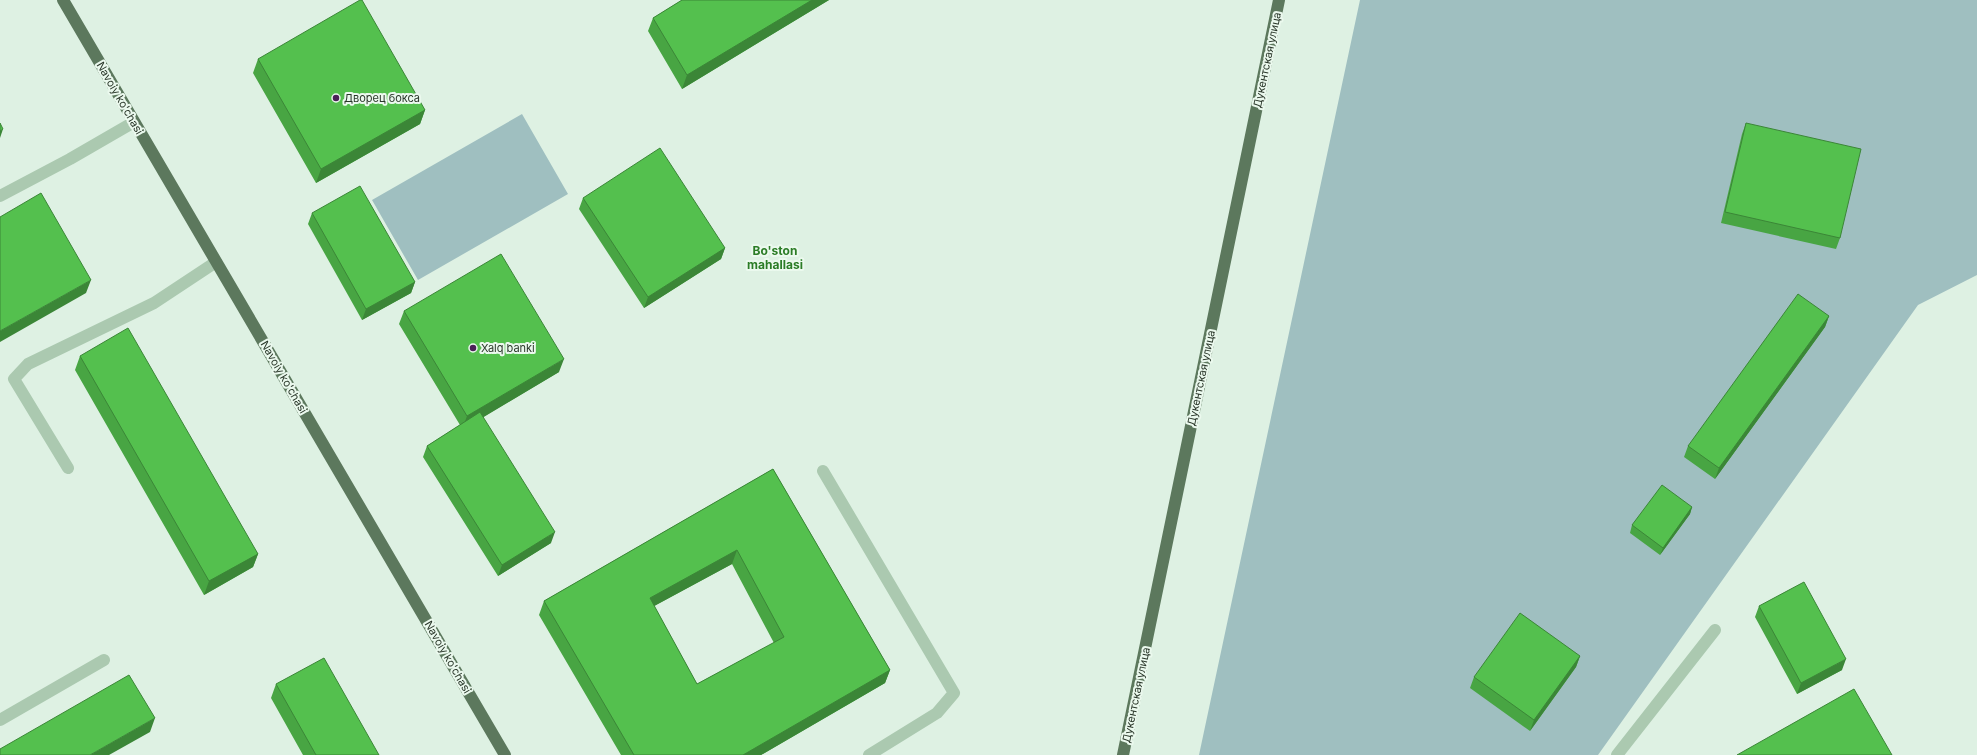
<svg xmlns="http://www.w3.org/2000/svg" width="1977" height="755" font-family="Inter,sans-serif">
	<style>
		.green { fill: #9fbfc0 }
		.lines { fill: none; stroke-linecap: round; stroke-linejoin: round }
		.minor { stroke: #abc9b0; stroke-width: 12 }
		.major { stroke: #5c785d; stroke-width: 12 }
		.wall { fill: #48a543; fill-rule: evenodd }
		.shaded-wall { fill: #3b8637 }
		.building { fill: #54c04e; stroke: #3b8637; fill-rule: evenodd }
		.poi-dot { fill: #4a2157; stroke: #ebf9ee; stroke-width: 1.5 }
		.labels { text-anchor: middle; dominant-baseline: central; stroke-width: 4; stroke-linejoin: round; paint-order: stroke }
		.street-label { font-size: 11px; fill: #2a372a; stroke: #ebf9ee }
		.poi-label { font-size: 11px; fill: #2a372a; stroke: #ebf9ee; text-anchor: start }
		.neighbourhood-label { font-size: 12px; font-weight: bold; fill: #2b7c26; stroke: #ebf9ee }
	</style>
	<rect width="100%" height="100%" fill="#def1e3"/>
	<path class="green" d="M1360,0H1977V275L1918,305L1598,755H1199Z
		M522,114L568,194L418,280L372,200Z"/>
	<g class="lines">
		<path class="minor" d="M0,196L70,159L134,122
			M68,468L14,379L28,364L154,303L216,262
			M823,471L954,693L937,713L869,755
			M0,720L104,660
			M1617,755L1715,630"/>
		<path class="major" d="M63,0L505,755
			M1123,755L1279,0"/>
	</g>
	<path class="wall" d="M682,0H829L682,89L648,31L653,18Z
		M258,59L425,110L420,124L316,183L253,73Z
		M1746,123L1840,238L1836,249L1721,223L1742,134Z
		M583,198L725,248L721,259L644,308L579,209Z
		M312,213L415,282L411,293L362,320L308,224Z
		M404,311L559,372L483,417L551,543L498,576L423,457L427,446L460,425L399,324Z
		M1829,316L1825,327L1715,479L1684,457L1688,446Z
		M80,356L258,554L253,567L204,595L75,370Z
		M773,469L890,670L885,683L761,755H621L539,615L544,601ZM732,564L774,643L697,684L654,606Z
		M1692,507L1690,514L1660,555L1630,533L1632,525Z
		M1759,606L1842,670L1797,694L1755,617Z
		M1580,656L1576,667L1530,731L1470,688L1474,677Z
		M276,684L379,755H303L271,698Z"/>
	<path class="shaded-wall" d="M812,0H829L682,89L687,75Z
		M425,110L420,124L316,183L321,169Z
		M3,129L0,138V131Z
		M725,248L721,259L644,308L648,297Z
		M91,280L86,293L0,342V331Z
		M415,282L411,293L362,320L366,309Z
		M1829,316L1825,327L1715,479L1719,468Z
		M564,359L559,372L462,430L467,416Z
		M1692,507L1690,514L1660,555L1663,548Z
		M555,532L551,543L498,576L502,565Z
		M737,550L732,564L645,611L650,598Z
		M258,554L253,567L204,595L209,581Z
		M1580,656L1576,667L1530,731L1534,720Z
		M1846,659L1842,670L1797,694L1801,683Z
		M890,670L885,683L761,755H743Z
		M155,718L150,732L109,755H90Z"/>
	<path class="building" d="M360,0H362L425,110L321,169L258,59Z
		M682,0H812L687,75L653,18Z
		M0,123L3,129L0,131Z
		M1746,123L1861,149L1840,238L1725,212Z
		M660,148L725,248L648,297L583,198Z
		M360,186L415,282L366,309L312,213Z
		M41,193L91,280L0,331V217Z
		M501,254L564,359L467,416L404,311Z
		M1798,294L1829,316L1719,468L1688,446Z
		M128,328L258,554L209,581L80,356Z
		M480,412L555,532L502,565L427,446Z
		M773,469L890,670L743,755H634L544,601ZM737,550L784,637L697,684L650,598Z
		M1662,485L1692,507L1663,548L1632,525Z
		M1804,582L1846,659L1801,683L1759,606Z
		M1520,613L1580,656L1534,720L1474,677Z
		M324,658L379,755H316L276,684Z
		M129,675L155,718L90,755H0V749Z
		M1854,689L1892,755H1737Z"/>
	<g class="poi-dot">
		<circle cx="336" cy="98" r="4"/>
		<circle cx="473" cy="348" r="4"/>
	</g>
	<g class="labels">
		<g class="street-label">
			<text transform="translate(1267 60) rotate(-78)">Дукентская улица</text>
			<text transform="translate(120 98) rotate(60)">Navoiy ko'chasi</text>
			<text transform="translate(284 377) rotate(60)">Navoiy ko'chasi</text>
			<text transform="translate(1201 378) rotate(-78)">Дукентская улица</text>
			<text transform="translate(448 657) rotate(60)">Navoiy ko'chasi</text>
			<text transform="translate(1136 695) rotate(-78)">Дукентская улица</text>
		</g>
		<g class="poi-label">
			<text x="344" y="98">Дворец бокса</text>
			<text x="481" y="348">Xalq banki</text>
		</g>
		<g class="neighbourhood-label">
			<text x="775" y="250">Bo'ston<tspan x="775" dy="14">mahallasi</tspan></text>
		</g>
	</g>
</svg>
